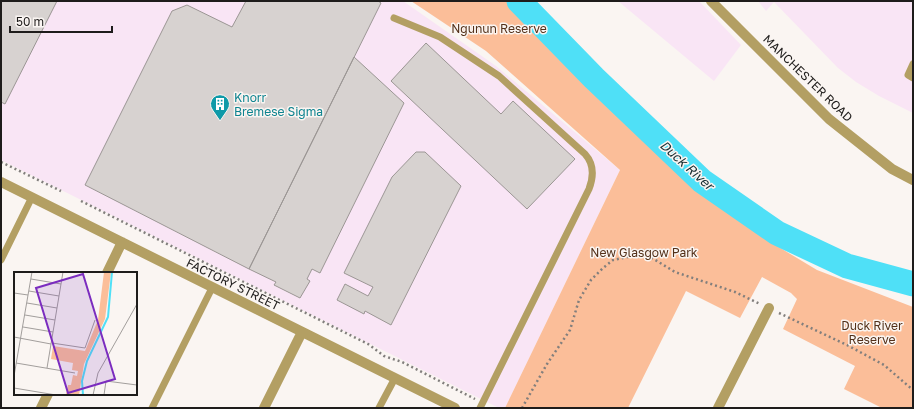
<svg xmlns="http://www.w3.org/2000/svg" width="914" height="409" font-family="'Golos Text',sans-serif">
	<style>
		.industrial { fill: #f9e5f5 }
		.green { fill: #fbbe99 }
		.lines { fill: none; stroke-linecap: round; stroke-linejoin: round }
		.river { stroke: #4fe0f7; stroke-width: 25 }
		.building { fill: #d7d2d0; stroke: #9b9694 }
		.path { stroke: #827f7d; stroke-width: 2.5; stroke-dasharray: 2 3; stroke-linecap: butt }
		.service { stroke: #b39f63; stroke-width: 7 }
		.minor { stroke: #b39f63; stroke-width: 10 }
		.labels { text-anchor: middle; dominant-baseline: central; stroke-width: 3; stroke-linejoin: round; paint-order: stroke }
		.park-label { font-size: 12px; fill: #533019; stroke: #faf5f2 }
		.street-label { font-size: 12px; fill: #1e1c1b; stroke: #faf5f2 }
		.culture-label { font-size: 12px; fill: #0d838f; stroke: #faf5f2; text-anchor: start }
		.water-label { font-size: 13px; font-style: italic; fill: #172f33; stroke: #faf5f2 }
		.inset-river { fill: none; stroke: #4fe0f7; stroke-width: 2 }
		.inset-road { fill: none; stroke: #a29e9c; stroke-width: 1 }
		.view { fill: #7b2cbf; fill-opacity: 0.15; stroke: #7b2cbf; stroke-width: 2 }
		.inset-edge { fill: none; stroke: #1e1c1b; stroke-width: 2 }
	</style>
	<rect width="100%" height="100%" fill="#faf5f2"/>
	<path class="industrial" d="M1,1H403L496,66L620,170L505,408H499L1,160Z
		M618,1H699L741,45L714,81Z
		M758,1H913V113L879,96L856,82L838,68L774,2L766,11Z"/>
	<path class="green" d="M411,1H510L640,132L721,208L777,246L817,270L913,307V408H882L844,389L855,366L783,329L797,299L791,293L762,277L740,318L686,291L628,408H505L620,170L486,51Z"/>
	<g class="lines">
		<path class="river" d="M519,1L594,78L702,181L777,233L847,266L913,284"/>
	</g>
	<path class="building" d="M1,1H57L5,104L1,102Z
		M246,1H378L381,3L249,269L85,185L172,11L187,5L232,27Z
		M426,43L501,114L513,101L575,159L527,209L391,81Z
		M354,57L404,103L320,273L312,269L307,279L310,281L300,298L274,285L276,282L249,269Z
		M416,152H425L461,186L391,325L365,311L364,314L337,300L345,284L368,296L373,287L344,273L392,177Z"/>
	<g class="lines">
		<path class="path" d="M1,162L61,191
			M81,201L368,344L384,356L402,362L475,399
			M779,313L847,345L884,365L913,390
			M522,408L547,364L570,330L579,300L591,280L603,268L613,260L638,255L652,258L675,272L735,292L760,304"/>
		<path class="service" d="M394,18L440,37L499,76L585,154C594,164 594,176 589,189L480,408
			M913,64L908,75L913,78
			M1,260L32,197
			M152,408L212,288
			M379,408L395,378"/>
		<path class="minor" d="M711,1L829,119L892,169L913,180
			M1,182L455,408
			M107,273L122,242
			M41,408L48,394
			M264,408L302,332
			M718,408L769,308"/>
	</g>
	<defs>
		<symbol id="building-pin" viewBox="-11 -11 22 30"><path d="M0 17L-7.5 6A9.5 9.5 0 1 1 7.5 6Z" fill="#0f9aa8" stroke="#faf5f2"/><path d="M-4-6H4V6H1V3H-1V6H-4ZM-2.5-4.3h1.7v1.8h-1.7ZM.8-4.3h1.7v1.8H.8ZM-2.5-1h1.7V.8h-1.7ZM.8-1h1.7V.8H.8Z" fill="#fff"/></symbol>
	</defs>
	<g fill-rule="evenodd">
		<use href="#building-pin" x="209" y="93" width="22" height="30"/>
	</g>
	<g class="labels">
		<g class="park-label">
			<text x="499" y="28">Ngunun Reserve</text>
			<text x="644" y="252">New Glasgow Park</text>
			<text x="872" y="325">Duck River<tspan x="872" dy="14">Reserve</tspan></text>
		</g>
		<g class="street-label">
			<text transform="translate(808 78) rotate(44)">MANCHESTER ROAD</text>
			<text transform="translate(233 284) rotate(26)">FACTORY STREET</text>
		</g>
		<g class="culture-label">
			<text x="234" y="97">Knorr<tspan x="234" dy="14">Bremese Sigma</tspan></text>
		</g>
		<g class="water-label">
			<text transform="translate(687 165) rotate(42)">Duck River</text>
		</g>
	</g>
	<g transform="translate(14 272)">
		<rect width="123" height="123" fill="#faf5f2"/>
		<path d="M90,0H97L91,47L70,92L65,123L52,122L54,113H57L59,103L63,104L64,99L58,98L59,91L37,87L39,74L71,79L84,48Z" fill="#fbbe99"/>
		<path class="inset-river" d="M69,123L68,109L73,89L94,45L98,0"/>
		<path class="inset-road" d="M17,7L47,12M15,19L45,24M0,21L14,23M13,31L43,36M11,43L41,48M9,55L39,60M0,65L37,72M38,71L71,76L81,48M2,91L61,101M33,96L49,0M0,104L18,0M0,116L42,123M79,123L84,101L123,32M90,123L92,109L123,113"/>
		<path class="view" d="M69,2L101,107L54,121L22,16Z"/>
		<rect width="123" height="123" class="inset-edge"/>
	</g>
	<rect width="914" height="409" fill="none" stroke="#1e1c1b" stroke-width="4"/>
	<path d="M10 26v6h102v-6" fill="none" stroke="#1e1c1b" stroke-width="2"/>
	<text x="16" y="26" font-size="12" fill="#1e1c1b" stroke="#faf5f2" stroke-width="3" paint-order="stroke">50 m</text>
</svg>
